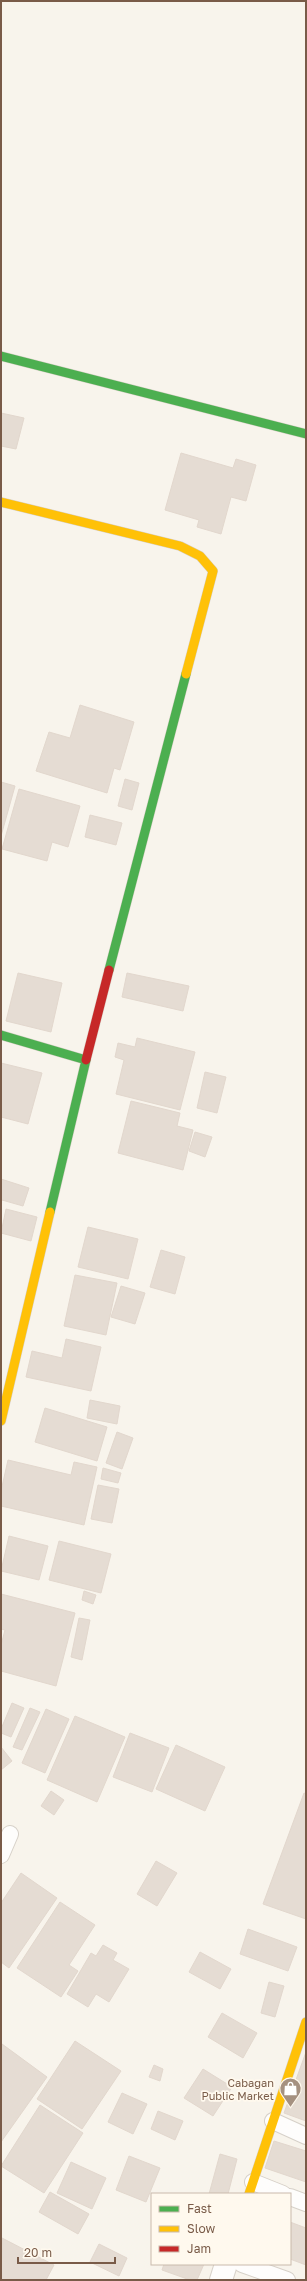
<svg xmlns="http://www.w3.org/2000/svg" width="307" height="2281" font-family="'Golos Text',sans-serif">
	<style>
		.building { fill: #e5dcd3; stroke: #e2d7cd }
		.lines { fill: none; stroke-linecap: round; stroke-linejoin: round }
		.lane-casing { stroke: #d7d1c9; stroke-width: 18 }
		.street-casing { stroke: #d7d1c9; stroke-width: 24 }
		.fast-casing { stroke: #d8d0c7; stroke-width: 10 }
		.slow-casing { stroke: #d8d0c7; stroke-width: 10 }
		.jam-casing { stroke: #d8d0c7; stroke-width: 10 }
		.lane { stroke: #fefdfc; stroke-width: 16 }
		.street { stroke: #fefdfc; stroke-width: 22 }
		.fast { stroke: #4caf50; stroke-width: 9 }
		.slow { stroke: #ffc107; stroke-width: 9 }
		.jam { stroke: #c62828; stroke-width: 9 }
		.labels { text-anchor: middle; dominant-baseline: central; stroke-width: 3.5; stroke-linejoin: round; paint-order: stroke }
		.poi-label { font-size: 11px; fill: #795b48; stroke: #fff9ee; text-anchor: end }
	</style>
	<rect width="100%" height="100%" fill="#f8f4ec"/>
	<path class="building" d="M1,413L24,418L16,449L1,446Z
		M181,453L233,468L236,459L256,465L246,501L231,497L221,534L197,527L199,520L165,510Z
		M80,705L134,722L120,770L114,768L107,793L36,771L49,732L70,738Z
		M125,779L139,783L132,810L118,806Z
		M1,782L15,786L1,836Z
		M19,789L80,806L68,847L52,842L47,861L2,849Z
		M90,815L122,823L116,845L85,837Z
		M18,973L62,983L51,1032L6,1021Z
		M127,973L189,986L183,1011L122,997Z
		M137,1038L195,1052L180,1110L116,1094L124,1060L115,1057L118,1043L135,1047Z
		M1,1063L42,1073L28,1124L1,1117Z
		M205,1072L226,1077L217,1113L197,1108Z
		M131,1101L180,1113L177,1126L193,1130L183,1170L118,1153Z
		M195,1132L212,1137L205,1157L189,1151Z
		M1,1179L29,1188L23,1206L2,1200L1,1202Z
		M6,1209L37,1217L31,1241L1,1233Z
		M88,1227L138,1239L128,1279L78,1267Z
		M161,1250L185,1257L175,1294L150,1287Z
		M75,1275L117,1283L106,1335L64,1326Z
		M121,1286L145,1293L135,1324L111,1317Z
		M66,1339L101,1347L91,1391L26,1377L32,1351L62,1358Z
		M90,1400L120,1406L117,1424L87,1418Z
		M45,1408L107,1427L97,1461L35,1442Z
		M117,1432L133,1438L122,1469L106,1463Z
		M8,1460L71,1475L74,1462L97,1467L84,1525L1,1506V1491Z
		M103,1468L121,1473L118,1483L101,1479Z
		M98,1485L119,1489L112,1523L91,1519Z
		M9,1536L48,1546L39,1580L1,1571Z
		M59,1541L111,1554L101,1593L49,1580Z
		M84,1591L96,1595L93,1604L82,1600Z
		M1,1594L75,1613L56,1686L1,1671V1645L5,1630L1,1629Z
		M79,1618L90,1620L82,1660L71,1657Z
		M12,1703L24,1708L11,1737L1,1733V1729Z
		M30,1708L40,1712L22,1750L13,1747Z
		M46,1709L69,1719L45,1773L22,1763Z
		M75,1716L125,1737L97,1802L47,1780Z
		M130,1733L169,1748L152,1792L113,1777Z
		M176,1745L225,1767L205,1811L156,1789Z
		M1,1747L12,1761L1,1770Z
		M51,1791L64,1800L54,1815L41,1806Z
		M304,1793L306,1794V1919L263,1904Z
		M156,1861L177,1873L157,1906L137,1894Z
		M21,1873L57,1898L9,1968L1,1962V1903Z
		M60,1902L95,1925L69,1965L78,1971L61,1997L17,1968Z
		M248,1929L297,1947L288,1971L240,1954Z
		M103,1945L117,1953L113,1960L129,1969L109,2002L96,1994L88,2007L67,1994L91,1953L96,1956Z
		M200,1952L231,1969L220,1989L189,1972Z
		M269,1982L284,1986L275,2017L261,2013Z
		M222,2013L257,2033L243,2058L208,2037Z
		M75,2041L121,2071L82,2129L37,2099Z
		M2,2044L47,2077L1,2142V2044Z
		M306,2052V2121L284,2113Z
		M154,2065L163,2069L160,2081L149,2077Z
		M203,2069L232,2087L213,2116L184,2098Z
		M122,2093L147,2104L133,2134L108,2122Z
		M40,2105L83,2133L44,2193L1,2166Z
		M158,2111L183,2121L175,2140L151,2129Z
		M274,2141L306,2151V2182L265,2168Z
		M220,2154L237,2159L228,2194H209Z
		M129,2156L160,2168L146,2202L116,2190Z
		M71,2162L106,2178L92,2209L57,2193Z
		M50,2192L89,2214L78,2234L39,2212Z
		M290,2222L306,2228V2265L290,2259Z
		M2,2238L54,2265L46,2280H1Z
		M99,2244L127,2258L119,2276L90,2262Z
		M164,2264H204L197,2280H190L162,2270Z"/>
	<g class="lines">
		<defs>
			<path id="lane" d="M1,1855L10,1834
				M273,2121L306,2136
				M253,2182L283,2194
				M290,2197L306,2203
				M242,2264L287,2280"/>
			<path id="street" d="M221,2280L226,2264"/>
			<path id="fast" d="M1,356L306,434
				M109,970L186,674
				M1,1035L86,1060L50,1212"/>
			<path id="slow" d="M1,502L180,546L200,556L213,571L186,674
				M1,1421L50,1212
				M249,2194L306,2022"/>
			<path id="jam" d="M86,1060L109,970"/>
		</defs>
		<use href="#lane" class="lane-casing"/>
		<use href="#street" class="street-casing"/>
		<use href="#fast" class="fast-casing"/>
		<use href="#slow" class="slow-casing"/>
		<use href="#jam" class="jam-casing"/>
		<use href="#lane" class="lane"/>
		<use href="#street" class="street"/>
		<use href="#fast" class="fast"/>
		<use href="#slow" class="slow"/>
		<use href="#jam" class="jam"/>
	</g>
	<defs>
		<symbol id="shop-pin" viewBox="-11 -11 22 30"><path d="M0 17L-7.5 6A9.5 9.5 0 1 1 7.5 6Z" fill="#a59181" stroke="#fff9ee"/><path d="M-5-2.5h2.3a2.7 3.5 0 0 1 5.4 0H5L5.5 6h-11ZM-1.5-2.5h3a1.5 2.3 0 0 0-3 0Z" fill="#fff"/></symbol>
	</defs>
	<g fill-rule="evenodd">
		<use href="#shop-pin" x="278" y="2076" width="25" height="34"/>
	</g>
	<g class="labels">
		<g class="poi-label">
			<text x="274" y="2082">Cabagan<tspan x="274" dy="13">Public Market</tspan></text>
		</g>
	</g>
	<rect width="307" height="2281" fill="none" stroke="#795b48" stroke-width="4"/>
	<rect x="151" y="2193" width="140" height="72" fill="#fff9ee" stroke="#c9baac"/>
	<rect x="159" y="2206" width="20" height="6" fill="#4caf50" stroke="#c9baac"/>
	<text x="187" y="2213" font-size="12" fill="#795b48">Fast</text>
	<rect x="159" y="2226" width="20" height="6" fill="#ffc107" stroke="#c9baac"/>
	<text x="187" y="2233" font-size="12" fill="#795b48">Slow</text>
	<rect x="159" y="2246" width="20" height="6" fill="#c62828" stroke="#c9baac"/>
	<text x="187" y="2253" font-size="12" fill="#795b48">Jam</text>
	<path d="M18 2257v6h97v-6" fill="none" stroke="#795b48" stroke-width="2"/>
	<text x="24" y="2257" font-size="12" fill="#795b48" stroke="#fff9ee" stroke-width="3" paint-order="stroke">20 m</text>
</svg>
